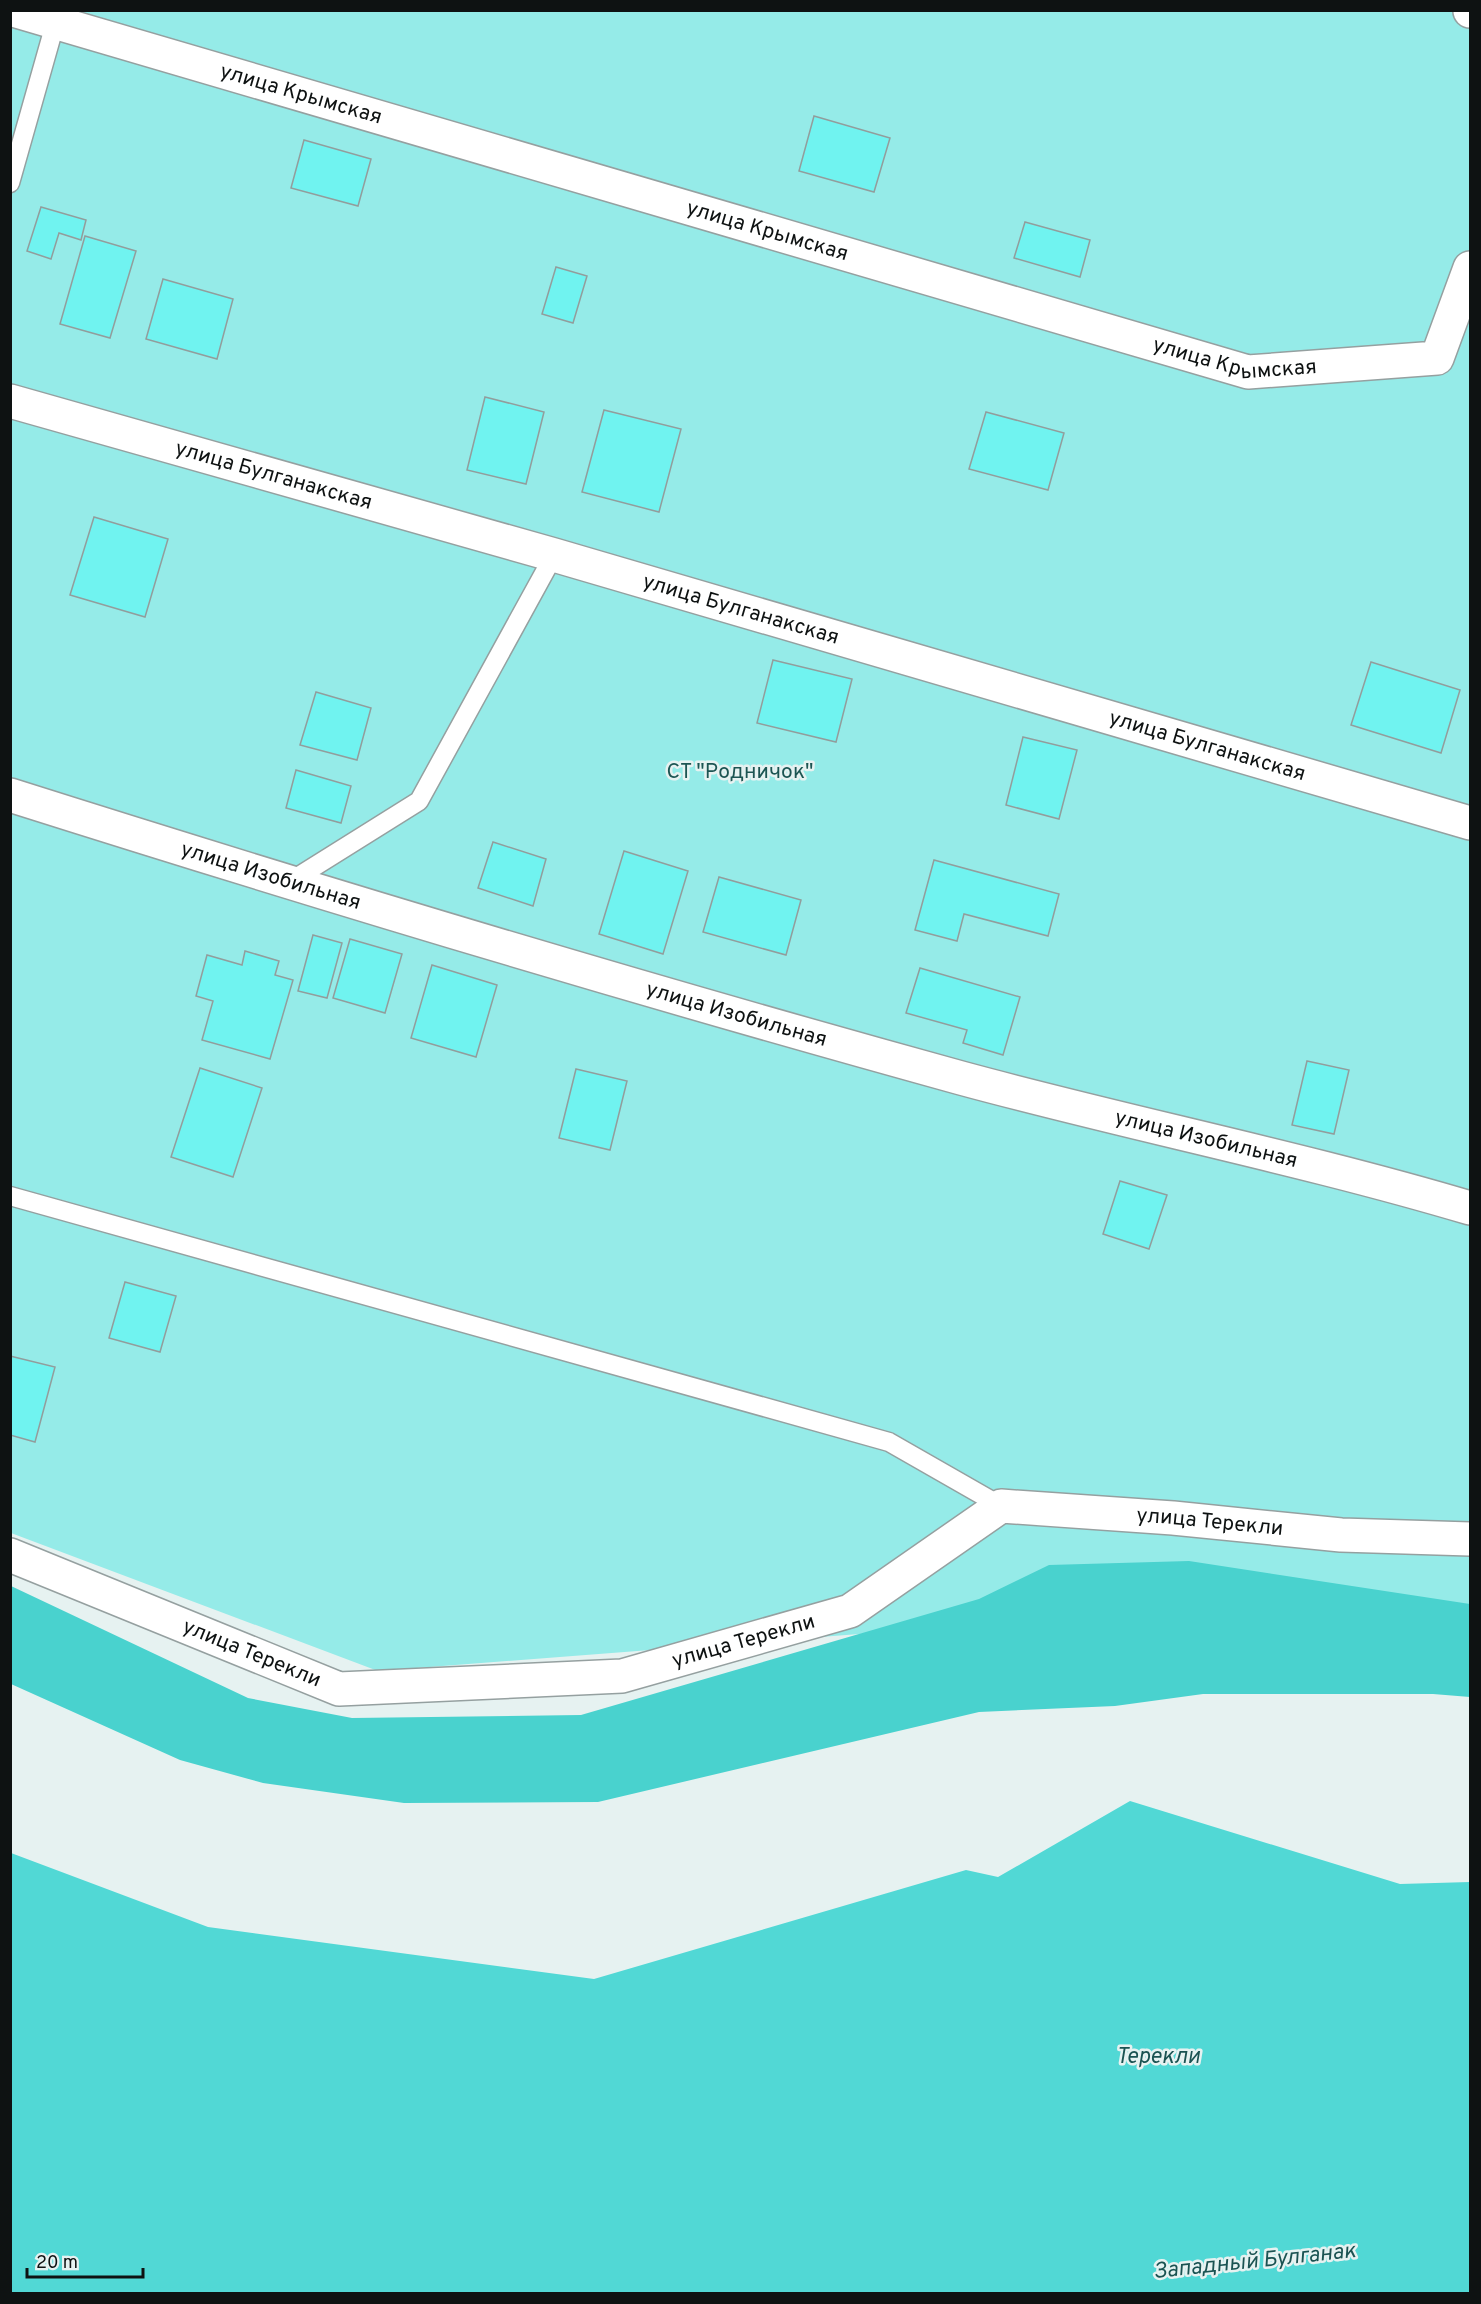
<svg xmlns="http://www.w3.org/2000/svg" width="1481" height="2304" font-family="Overpass,sans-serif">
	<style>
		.green { fill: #95ebe8 }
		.forest { fill: #49d2ce }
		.water { fill: #51d8d5 }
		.building { fill: #70f3f0; stroke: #929d9c; stroke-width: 1.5 }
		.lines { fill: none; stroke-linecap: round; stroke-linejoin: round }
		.lane-casing { stroke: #95a0a0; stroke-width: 21 }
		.street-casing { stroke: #95a0a0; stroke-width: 36 }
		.secondary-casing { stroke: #95a0a0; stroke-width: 36 }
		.lane { stroke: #fff; stroke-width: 18 }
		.street { stroke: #fff; stroke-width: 33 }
		.secondary { stroke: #fff; stroke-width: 33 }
		.labels { text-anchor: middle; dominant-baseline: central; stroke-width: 5; stroke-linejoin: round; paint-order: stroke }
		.street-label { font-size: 21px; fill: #0e1212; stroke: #e6f2f1 }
		.park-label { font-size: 21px; fill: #1c5553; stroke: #e6f2f1 }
		.water-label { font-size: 22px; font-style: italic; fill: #1a5352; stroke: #e6f2f1 }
	</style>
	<rect width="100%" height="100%" fill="#e6f2f1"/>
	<path class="green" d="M10,11H1470V1612L1352,1596L378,1671L11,1533Z"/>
	<path class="forest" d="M1189,1561L1470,1604V1697L1433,1694H1203L1115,1706L979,1712L598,1802L404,1803L263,1783L180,1760L11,1684V1586L248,1698L352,1718L581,1715L979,1599L1049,1565Z"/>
	<path class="water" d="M1130,1801L1400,1884L1470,1882V2293H11V1853L208,1927L594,1979L966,1870L998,1877Z"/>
	<path class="building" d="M814,116L890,138L874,192L799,171Z
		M304,140L371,159L358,206L291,188Z
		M41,207L86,220L81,240L59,233L51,259L27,251Z
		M1025,222L1090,240L1080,277L1014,258Z
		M85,236L136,251L110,338L60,324Z
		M556,267L587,276L573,323L542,314Z
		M163,279L233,299L217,359L146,339Z
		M485,397L544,412L526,484L467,470Z
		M604,410L681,429L659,512L582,492Z
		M986,412L1064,433L1048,490L969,469Z
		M94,517L168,539L145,617L70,595Z
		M773,660L852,679L836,742L757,723Z
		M1371,662L1460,690L1441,753L1351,725Z
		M316,692L371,708L357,760L300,745Z
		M1023,737L1077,750L1059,819L1006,805Z
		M296,770L351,786L341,823L286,808Z
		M493,842L546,859L533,906L478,888Z
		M624,851L688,871L663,954L599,934Z
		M934,860L1059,894L1048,936L964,914L957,941L915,930Z
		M719,877L801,900L786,955L703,932Z
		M313,935L342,943L327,998L298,991Z
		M350,939L402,954L385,1013L333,998Z
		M245,951L279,961L275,975L293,980L270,1059L202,1040L213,1001L196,996L207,955L242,965Z
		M432,965L497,985L476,1057L411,1038Z
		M920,968L1020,997L1003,1055L963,1043L967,1030L906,1013Z
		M1307,1061L1349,1070L1334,1134L1292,1125Z
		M200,1068L262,1088L233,1177L171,1157Z
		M576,1069L627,1081L610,1150L559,1138Z
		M1120,1181L1167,1195L1149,1249L1103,1234Z
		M125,1282L176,1296L160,1352L109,1338Z
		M10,1356L55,1367L35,1442L10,1435Z"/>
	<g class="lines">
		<defs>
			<path id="lane" d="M10,183L55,24V14
				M288,883L419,801L554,555
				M10,1196L889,1442L1001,1506"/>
			<g id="street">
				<path id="s1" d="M13,10L1248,372L1437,358L1470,268"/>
				<path id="s2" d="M10,401L554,555L1470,823"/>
				<path id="s3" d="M10,795C326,895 642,990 961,1078C1130,1124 1302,1158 1470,1208"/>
				<path id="s4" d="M10,1555L339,1689L622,1676L850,1611L1001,1506L1173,1518L1341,1535L1470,1539"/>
			</g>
			<path id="secondary" d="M1470,10V11"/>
		</defs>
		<use href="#lane" class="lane-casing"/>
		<use href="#street" class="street-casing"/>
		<use href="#secondary" class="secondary-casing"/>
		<use href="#lane" class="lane"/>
		<use href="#street" class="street"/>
		<use href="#secondary" class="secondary"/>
	</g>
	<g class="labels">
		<g class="street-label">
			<text stroke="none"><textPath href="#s1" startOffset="300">улица Крымская</textPath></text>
			<text stroke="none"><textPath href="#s1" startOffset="786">улица Крымская</textPath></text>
			<text stroke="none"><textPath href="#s1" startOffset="1272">улица Крымская</textPath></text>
			<text stroke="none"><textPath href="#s2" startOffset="274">улица Булганакская</textPath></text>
			<text stroke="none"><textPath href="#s2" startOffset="760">улица Булганакская</textPath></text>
			<text stroke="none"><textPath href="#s2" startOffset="1246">улица Булганакская</textPath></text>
			<text stroke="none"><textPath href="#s3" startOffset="273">улица Изобильная</textPath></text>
			<text stroke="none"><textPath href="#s3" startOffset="759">улица Изобильная</textPath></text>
			<text stroke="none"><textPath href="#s3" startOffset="1245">улица Изобильная</textPath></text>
			<text stroke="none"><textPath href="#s4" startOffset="1269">улица Терекли</textPath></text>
			<text stroke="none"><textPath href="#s4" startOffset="765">улица Терекли</textPath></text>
			<text stroke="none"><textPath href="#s4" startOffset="261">улица Терекли</textPath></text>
		</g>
		<g class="park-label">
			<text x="740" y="772">СТ "Родничок"</text>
		</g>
		<g class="water-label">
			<text x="1158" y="2057">Терекли</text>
			<text transform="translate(1255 2262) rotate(-6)">Западный Булганак</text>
		</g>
	</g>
	<rect width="1481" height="2304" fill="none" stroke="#0e1212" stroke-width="24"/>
	<path d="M27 2268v9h116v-9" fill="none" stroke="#0e1212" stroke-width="3"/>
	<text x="36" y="2268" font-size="18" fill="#0e1212" stroke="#e6f2f1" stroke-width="4.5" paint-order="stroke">20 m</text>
</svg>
